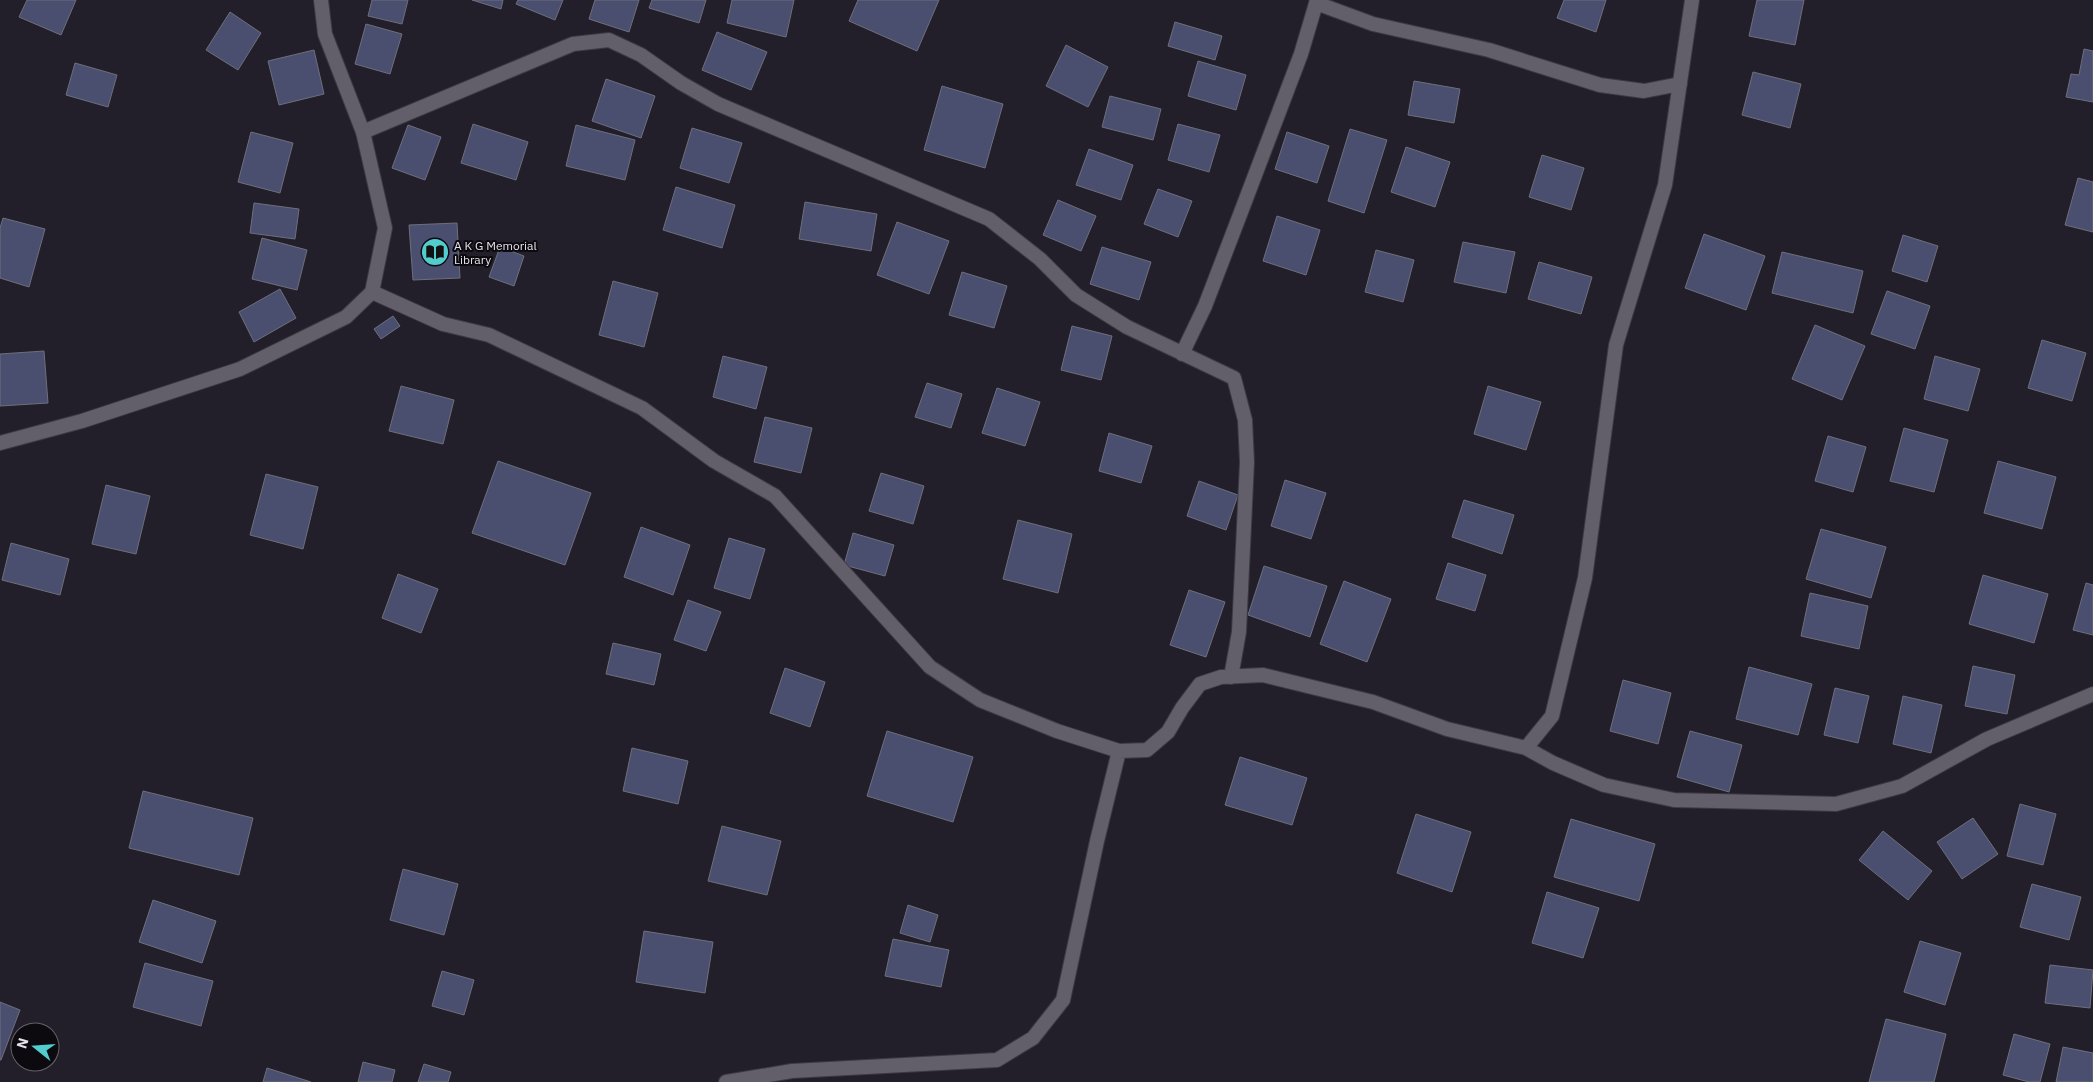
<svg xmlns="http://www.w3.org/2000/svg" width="2093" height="1082" font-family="'IBM Plex Sans',sans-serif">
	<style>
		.building { fill: #4b4f6f; stroke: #6d6f7c }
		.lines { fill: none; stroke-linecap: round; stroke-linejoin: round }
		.minor-casing { stroke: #3c3942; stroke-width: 16 }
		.secondary-casing { stroke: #3c3942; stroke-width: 16 }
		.minor { stroke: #625e6a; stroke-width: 14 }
		.secondary { stroke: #625e6a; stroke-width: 14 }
		.labels { text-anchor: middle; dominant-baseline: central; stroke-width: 4; stroke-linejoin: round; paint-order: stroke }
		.poi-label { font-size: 12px; fill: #e6e4eb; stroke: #0c0a0f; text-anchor: start }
	</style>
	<rect width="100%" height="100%" fill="#231f2a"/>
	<path class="building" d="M27,0H76L61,35L19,17Z
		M372,0H408L402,24L368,16Z
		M472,0H503L501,9Z
		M518,0H563L555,20L516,4Z
		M595,0H639L629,32L589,19Z
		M652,0H706L699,23L649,8Z
		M732,0H794L786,37L727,23Z
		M858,0H939L917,51L849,21Z
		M1564,0H1606L1596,32L1557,18Z
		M1757,0H1804L1795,45L1749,36Z
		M230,12L261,33L238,70L206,50Z
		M1175,22L1222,36L1215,60L1168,46Z
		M366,24L402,34L390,74L355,64Z
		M717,32L767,52L751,90L702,70Z
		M1066,45L1108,67L1088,107L1046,86Z
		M2084,49L2093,51V102L2066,97L2071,74L2079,75Z
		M314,50L324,94L279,105L268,61Z
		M1198,61L1246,75L1236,110L1188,96Z
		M75,63L117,75L108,107L66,95Z
		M1753,72L1801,84L1790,128L1742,115Z
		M606,79L655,96L641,138L592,121Z
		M1414,81L1460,89L1454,123L1408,115Z
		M942,86L1003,104L985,168L924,150Z
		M1110,96L1161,109L1153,140L1102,127Z
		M473,124L528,142L516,180L461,163Z
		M1178,124L1220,135L1209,172L1168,160Z
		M408,125L441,137L425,180L392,168Z
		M576,125L635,140L625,180L566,166Z
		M692,128L742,143L729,183L680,168Z
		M1350,129L1387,140L1364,213L1328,201Z
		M251,132L293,143L280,193L238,182Z
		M1287,132L1329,146L1317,183L1275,169Z
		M1406,147L1450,162L1435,207L1391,192Z
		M1089,149L1133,165L1121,200L1076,185Z
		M1542,155L1584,168L1571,210L1529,197Z
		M2078,178L2093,182V232L2065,225Z
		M676,187L735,205L722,248L663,230Z
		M1158,189L1192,201L1178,237L1144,224Z
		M1058,200L1096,216L1081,251L1043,235Z
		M805,202L877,214L871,251L799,239Z
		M254,203L299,209L295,239L250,233Z
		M1277,216L1320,230L1306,275L1263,261Z
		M3,218L45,229L29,287L0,278V228Z
		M897,222L949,241L929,294L877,275Z
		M457,223L460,278L413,280L409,225Z
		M1704,234L1765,256L1746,310L1685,288Z
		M1903,235L1938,246L1927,282L1892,271Z
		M262,238L307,250L297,290L252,279Z
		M1463,242L1515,252L1506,293L1454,282Z
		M500,247L524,256L514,286L489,277Z
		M1102,247L1151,262L1139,300L1090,284Z
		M1376,250L1414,260L1403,302L1365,292Z
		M1782,252L1863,271L1853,313L1772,293Z
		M1539,262L1592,277L1581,314L1528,299Z
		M962,272L1007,286L994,328L949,315Z
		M613,281L658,293L644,347L599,335Z
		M280,289L296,318L254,342L239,312Z
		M1887,291L1930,306L1915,349L1871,334Z
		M393,316L400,326L381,339L374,329Z
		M1815,325L1865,346L1842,400L1792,379Z
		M1072,326L1112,336L1101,380L1061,370Z
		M2042,340L2086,353L2072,401L2028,388Z
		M44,351L48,403L0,406V354Z
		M723,356L767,367L756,409L713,397Z
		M1935,356L1980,369L1968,411L1924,399Z
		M927,383L962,394L951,428L915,417Z
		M401,386L454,400L443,444L389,431Z
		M1488,386L1541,402L1526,450L1474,434Z
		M997,388L1040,402L1025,446L982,433Z
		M765,417L812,428L801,473L754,462Z
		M1904,428L1948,440L1934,492L1890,481Z
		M1109,433L1152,446L1141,483L1099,471Z
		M1828,436L1866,447L1853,492L1815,481Z
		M498,461L591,493L565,565L472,533Z
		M1998,461L2056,477L2042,529L1984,513Z
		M881,473L924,486L913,524L869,511Z
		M266,474L318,487L303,549L250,535Z
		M1285,480L1326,493L1311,539L1271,526Z
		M1199,481L1238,495L1226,530L1187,516Z
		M106,485L150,496L136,554L92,544Z
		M1464,500L1514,515L1502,554L1452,537Z
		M1018,520L1072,534L1058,593L1003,579Z
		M641,527L690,545L673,595L624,577Z
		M1821,529L1886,547L1871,598L1806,579Z
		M853,533L894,545L885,576L844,565Z
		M729,538L765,549L750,599L714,588Z
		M11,543L69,559L60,595L2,580Z
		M1448,563L1486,575L1475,611L1436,599Z
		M1264,566L1327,586L1310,637L1248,615Z
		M398,574L438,589L421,633L382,618Z
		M1983,575L2048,594L2034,643L1969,624Z
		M1344,581L1391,599L1367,662L1320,644Z
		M2086,583L2093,585V635L2073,630Z
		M1189,590L1225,602L1206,657L1170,645Z
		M1810,593L1868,606L1859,649L1801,636Z
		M688,600L721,612L706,651L674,640Z
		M613,643L661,654L654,685L606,674Z
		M1973,666L2015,675L2007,714L1965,706Z
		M1749,667L1812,684L1798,735L1736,719Z
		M785,668L825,682L810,727L770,713Z
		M1623,680L1671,693L1658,744L1610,731Z
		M1835,688L1869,696L1858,743L1824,735Z
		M1903,696L1942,705L1931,753L1893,744Z
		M887,731L973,757L953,822L867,796Z
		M1690,731L1742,745L1729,792L1677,777Z
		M632,748L688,761L678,804L623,791Z
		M1240,757L1307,778L1292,825L1225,805Z
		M143,791L253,818L239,875L129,848Z
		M2020,804L2056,814L2043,865L2007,856Z
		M1416,814L1471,832L1452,892L1397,873Z
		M1973,818L1998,854L1962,879L1937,842Z
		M1571,819L1655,844L1639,901L1554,877Z
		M722,826L781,841L767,895L708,881Z
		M1883,831L1932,871L1908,900L1859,860Z
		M403,869L458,884L444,935L390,920Z
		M2032,884L2081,897L2069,940L2020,927Z
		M1547,892L1599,908L1583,958L1532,943Z
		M153,900L216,921L202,963L139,942Z
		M908,905L938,915L930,942L900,933Z
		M644,931L713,942L705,993L636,982Z
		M893,939L949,950L941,987L885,976Z
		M1920,941L1961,953L1945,1005L1904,992Z
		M145,963L213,981L201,1026L133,1007Z
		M2050,965L2093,970L2090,1008L2045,1003Z
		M442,971L474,980L464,1015L432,1006Z
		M0,1002L20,1010L1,1060H0Z
		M1886,1019L1946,1034L1934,1082H1869Z
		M2014,1034L2050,1044L2040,1082H2029L2003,1075Z
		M2063,1047L2093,1053V1082H2056Z
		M363,1062L395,1070L392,1082H358Z
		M424,1064L451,1072L448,1082H418Z
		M267,1068L311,1082H263Z"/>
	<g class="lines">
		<defs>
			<path id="minor" d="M1316,3L1373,24L1489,50L1600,85L1644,91L1680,84
				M363,132L573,44L609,40L641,55L681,83L718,104L989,219L1040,259L1076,295L1127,327L1234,378L1245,420L1247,462L1239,632L1231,677
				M372,292L443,324L489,335L642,408L714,461L775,496L930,667L980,700L1057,731L1119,751L1147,750L1168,732L1182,708L1200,684L1221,677L1263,675L1373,702L1447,729L1526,748L1552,716L1585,578L1616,345L1665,185L1692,0
				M1182,354L1205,306L1241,212L1301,54L1317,0
				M1526,748L1553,763L1604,785L1674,800L1836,804L1902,786L1987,739L2093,694
				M726,1082L792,1071L997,1060L1033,1038L1063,1000L1097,841L1119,751"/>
			<path id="secondary" d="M0,443L82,421L240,369L346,317L372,292L385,228L363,132L325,34L321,0"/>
		</defs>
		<use href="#minor" class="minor-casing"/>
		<use href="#secondary" class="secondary-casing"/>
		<use href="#minor" class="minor"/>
		<use href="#secondary" class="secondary"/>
	</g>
	<defs>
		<symbol id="library-disc" viewBox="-11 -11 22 22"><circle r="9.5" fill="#52cdcd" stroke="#0c0a0f"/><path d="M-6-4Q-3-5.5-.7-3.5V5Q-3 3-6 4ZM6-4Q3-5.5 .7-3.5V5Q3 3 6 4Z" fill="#111"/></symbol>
	</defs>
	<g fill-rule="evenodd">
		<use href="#library-disc" x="419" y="236" width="32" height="32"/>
	</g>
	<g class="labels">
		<g class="poi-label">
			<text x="454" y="245">A K G Memorial<tspan x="454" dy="14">Library</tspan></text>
		</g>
	</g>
	<g transform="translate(35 1047) rotate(287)"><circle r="24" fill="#0c0a0f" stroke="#636167"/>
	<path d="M0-4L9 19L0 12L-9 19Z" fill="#52cdcd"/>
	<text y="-8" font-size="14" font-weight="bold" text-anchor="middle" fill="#e6e4eb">N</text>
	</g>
</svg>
